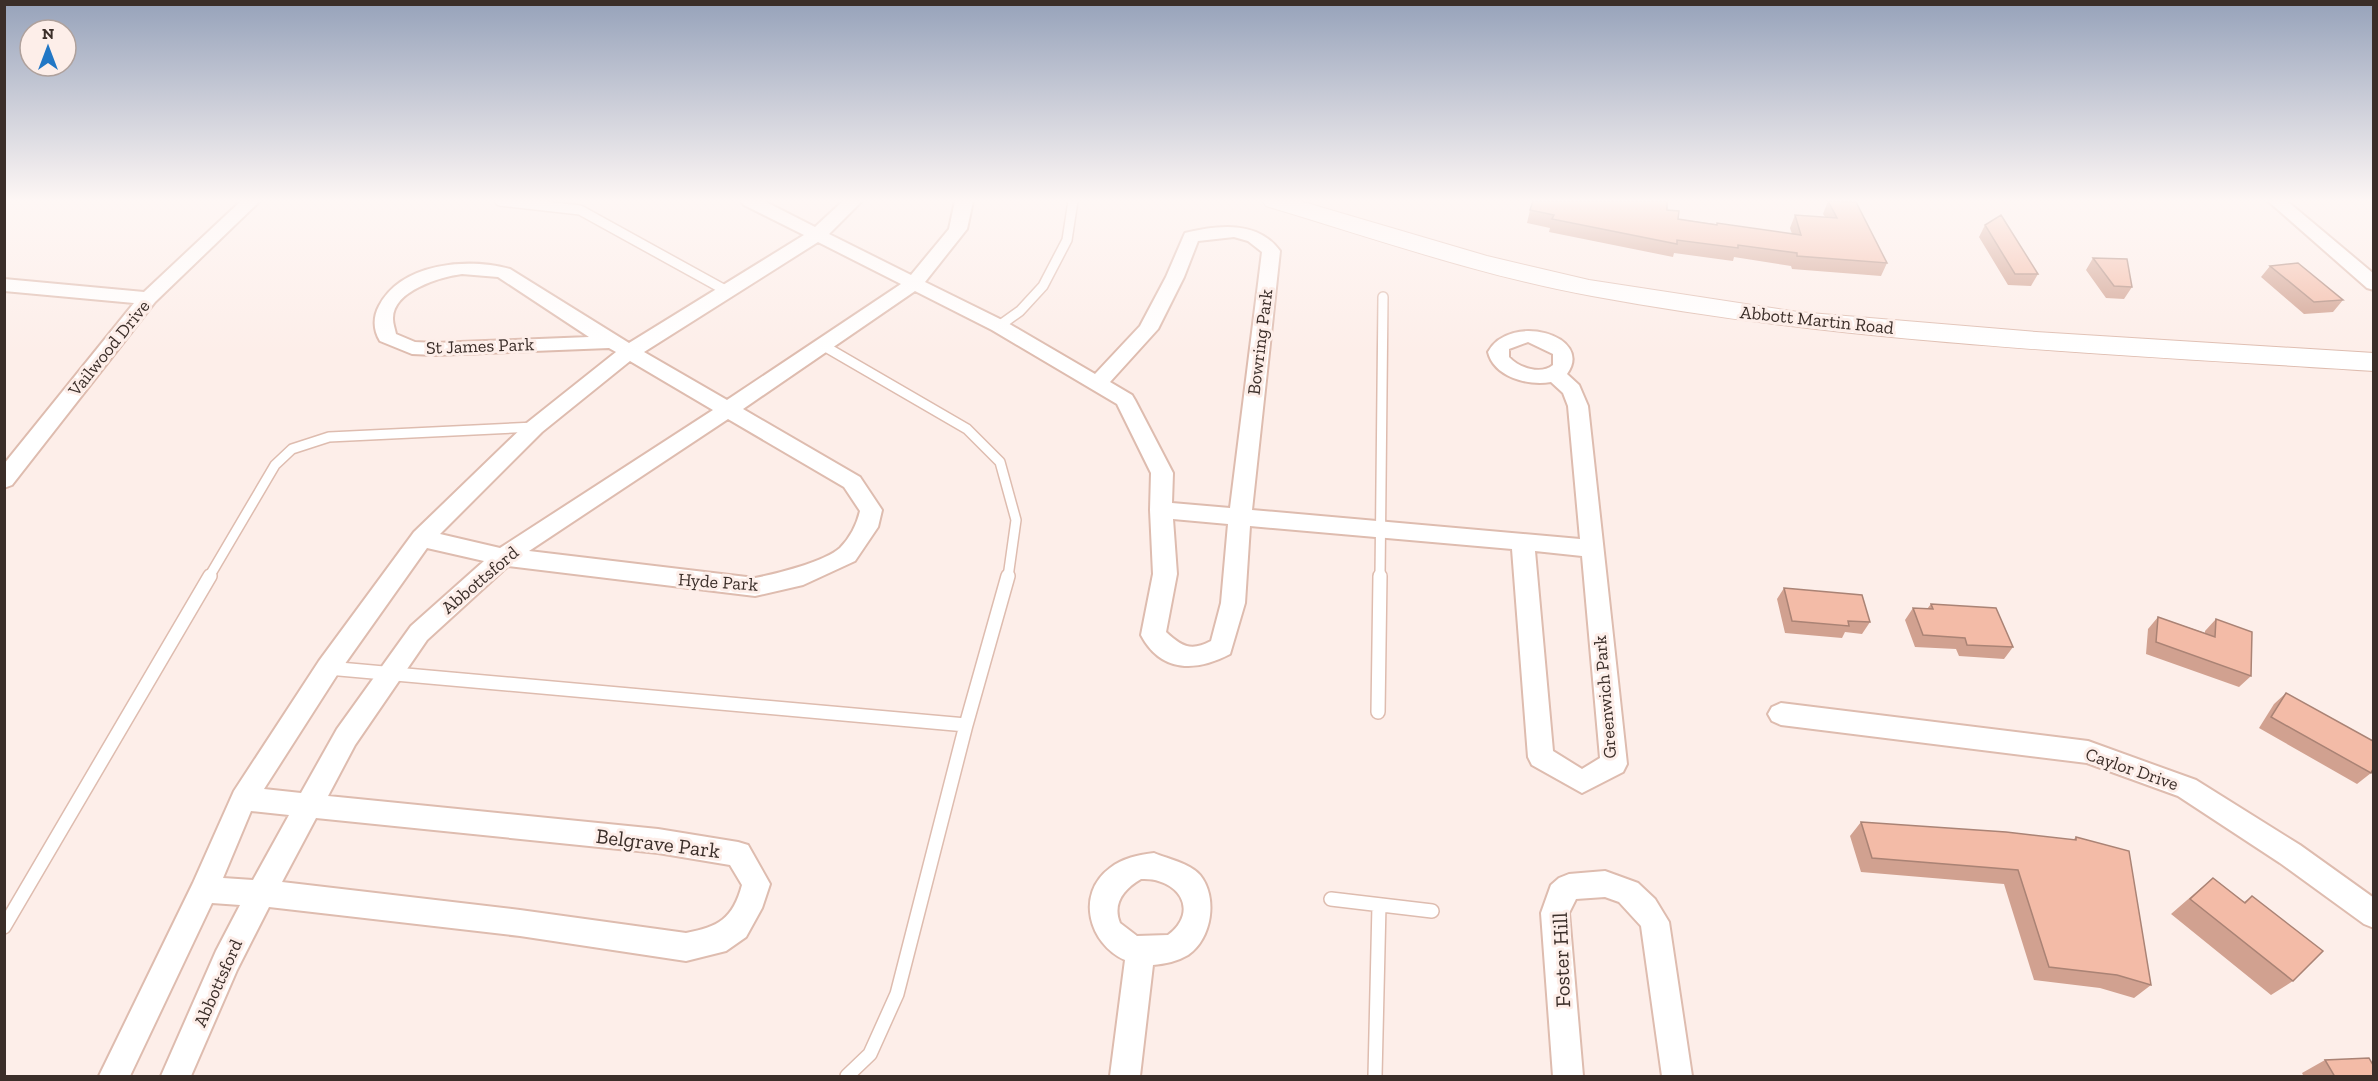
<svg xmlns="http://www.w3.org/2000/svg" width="2378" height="1081" font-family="'Zilla Slab',serif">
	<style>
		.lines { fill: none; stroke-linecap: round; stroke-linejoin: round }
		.service-far1-casing { stroke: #debcaf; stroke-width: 12 }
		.service-casing { stroke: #debcaf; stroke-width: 16 }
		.minor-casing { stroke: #debcaf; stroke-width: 4 }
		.secondary-casing { stroke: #debcaf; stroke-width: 2 }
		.service-far1 { stroke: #fff; stroke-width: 9 }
		.service { stroke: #fff; stroke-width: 13 }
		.minor { fill: #fff; fill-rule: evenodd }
		.secondary { fill: #fff; fill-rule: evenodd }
		.wall { fill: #d1a190 }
		.building { fill: #f3bba7; stroke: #aa8375; stroke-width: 1.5 }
		.labels { text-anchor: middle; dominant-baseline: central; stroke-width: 6; stroke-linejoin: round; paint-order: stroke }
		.street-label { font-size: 18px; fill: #3b2e29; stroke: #fdeee9 }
		.near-street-label { font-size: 21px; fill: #3b2e29; stroke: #fdeee9 }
	</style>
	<rect width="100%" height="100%" fill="#fdeee9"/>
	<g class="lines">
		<defs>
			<path id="service-far1" d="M500,201L580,210L725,290
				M999,326L1020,311L1043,286L1067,240L1073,201
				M824,346L967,429L1000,462L1016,520L1008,577
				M209,577L275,465L292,449L329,437L535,427
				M1380,577L1383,297"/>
			<path id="service" d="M328,668L966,725
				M1378,712L1380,576
				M1331,899L1432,911
				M4,927L210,576
				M847,1076L870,1054L897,994L966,725L1008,576
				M1375,1076L1379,905"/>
			<path id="minor" d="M241,201H260L155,302L12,485L4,488V464L134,303L4,291V279L144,292Z
				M741,201H764L815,227L843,201H862L829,234L911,275L949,229L955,201H973L967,229L925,282L1006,322L1095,374L1140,326L1166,277L1185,233C1217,225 1258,220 1280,251L1252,510L1580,539L1568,406L1563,393L1551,382C1528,386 1494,377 1488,352C1509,312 1595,335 1567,374L1579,385L1588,406L1627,764L1623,772L1582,793L1532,765L1528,757L1512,549L1250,526L1245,603L1230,654C1196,672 1161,673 1141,635L1153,574L1150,510L1151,473L1117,404L992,330L915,291L743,409L860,477L882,510L878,527L855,561L803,585L755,596L508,566L427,640L355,745L328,796L658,829L738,842L748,845L770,884L762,908L746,937L726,951L686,961L520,936L269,907L237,970L191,1076H161L216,951L240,905L212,903L130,1076H99L193,883L234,791L319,661L414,532L528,422L616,352L609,348L435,355L412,354L380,341C373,330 373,317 379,306C402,262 468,258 510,269L629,343L804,235L744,205ZM1234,237L1248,241L1262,252L1230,508L1172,503L1173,473L1135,400L1132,395L1110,382L1158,329L1184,277L1198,241ZM818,242L901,284L727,400L644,352ZM462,274L498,277L589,337L435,343L415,342L396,334C395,329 393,324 393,319C392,291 440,277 462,274ZM1528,342L1553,354V365C1541,375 1519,368 1509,357V349ZM630,361L713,410L500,548L440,534L542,432ZM728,419L844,487L860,511C857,524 850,538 840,548C824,562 776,574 755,578L529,551ZM1173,519L1228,524L1221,603L1211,641C1191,652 1181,646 1166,632L1177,574ZM427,548L484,561L411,626L337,729L301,793L264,789L337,675ZM1535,551L1582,556L1600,758L1582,769L1553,751ZM251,811L289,815L253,880L223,878ZM316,818L658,853L730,865L742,885C733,919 718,927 686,933L520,910L282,882Z
				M2268,201H2287L2374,274V290L2367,288Z
				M1781,703L2088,741L2196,780L2300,845L2374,898V928L2364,924L2280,863L2178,796L2087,763L1781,725L1772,721L1768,714L1772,707Z
				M1154,853C1168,859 1189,863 1200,875C1218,897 1212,939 1188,955C1178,961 1165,964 1153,965L1140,1076H1110L1125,960C1089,944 1075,894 1110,868C1123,858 1138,855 1154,853ZM1141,879C1177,877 1201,910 1168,935L1137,936L1120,923C1112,903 1124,889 1141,879Z
				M1605,871L1638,883L1655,899L1669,922L1692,1076H1662L1641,926L1619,902L1605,897L1576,899L1569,913L1583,1076H1553L1541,913L1551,885L1559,878L1569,874Z"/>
			<path id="secondary" d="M1262,201H1300L1487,256L1589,280L1798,312L2036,332L2374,353V371C2113,354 1850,344 1592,296C1481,276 1373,238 1266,206Z"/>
		</defs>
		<use href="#service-far1" class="service-far1-casing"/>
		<use href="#service" class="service-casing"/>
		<use href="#minor" class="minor-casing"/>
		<use href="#secondary" class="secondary-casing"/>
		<use href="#service-far1" class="service-far1"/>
		<use href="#service" class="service"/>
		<use href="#minor" class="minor"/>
		<use href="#secondary" class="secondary"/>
	</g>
	<path class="wall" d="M1828,201L1887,263L1881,276L1792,269L1791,266L1734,257L1733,261L1674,253L1673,257L1549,232L1550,228L1527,223L1530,210H1667L1678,219L1792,234L1790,228L1795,215L1825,217L1823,214Z
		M1985,225L2038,274L2031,286L2008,285L1979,237Z
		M2093,258L2132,287L2124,299L2106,298L2086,270Z
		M2270,266L2343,300L2333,312L2304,314L2261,277Z
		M1784,588L1870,622L1862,634L1845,632L1842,638L1785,633L1777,599Z
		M1931,604L2013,647L2004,659L1959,656L1956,649L1915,647L1905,620L1913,608L1927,609Z
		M2158,617L2205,633V631L2216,619L2251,676L2239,687L2146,654L2148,629Z
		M2286,693L2371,773L2357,784L2259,728L2274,704Z
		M1861,822L2073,840L2076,837L2151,985L2134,998L2100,988L2034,980L2004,884L1861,872L1850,836Z
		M2213,878L2244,902L2252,896L2293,981L2271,995L2171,914L2194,894Z
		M2325,1060L2373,1077H2304L2302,1073Z"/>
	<path class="building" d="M1533,201H1667V210L1679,211L1678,219L1717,225V223L1801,235L1795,215L1837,218L1828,201L1856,202L1887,263L1797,256V253L1738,245V248L1677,240V244L1552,219L1554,215L1530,210Z
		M2001,215L2038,274H2015L1985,225Z
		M2093,258L2127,259L2132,287L2114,286Z
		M2298,263L2343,300L2314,302L2270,266Z
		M1784,588L1862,595L1870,622L1848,621L1849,626L1792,621Z
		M1931,604L1996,608L2013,647L1967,645L1965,638L1923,635L1913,608L1933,609Z
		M2158,617L2215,637L2216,619L2252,632L2251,676L2156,642Z
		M2286,693L2373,741V769L2371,773L2271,717Z
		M1861,822L2006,832L2076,840V837L2129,851L2151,985L2117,975L2049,967L2018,870L1872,858Z
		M2213,878L2245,903L2252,896L2323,951L2293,981L2190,899Z
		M2369,1058L2373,1065V1077H2335L2325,1060Z"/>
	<linearGradient id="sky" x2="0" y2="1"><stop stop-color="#96a2ba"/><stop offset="0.57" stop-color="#fef7f5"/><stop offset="1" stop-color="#fef7f5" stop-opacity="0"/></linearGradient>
	<rect width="2378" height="352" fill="url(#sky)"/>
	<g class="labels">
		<g class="street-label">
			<text transform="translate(1817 320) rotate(6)">Abbott Martin Road</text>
			<text transform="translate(1260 342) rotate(-83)">Bowring Park</text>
			<text transform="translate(480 346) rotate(-2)">St James Park</text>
			<text transform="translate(109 348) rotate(-51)">Vailwood Drive</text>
			<text transform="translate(480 580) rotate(-40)">Abbottsford</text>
			<text transform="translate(718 582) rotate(4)">Hyde Park</text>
			<text transform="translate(1605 697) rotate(-95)">Greenwich Park</text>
			<text transform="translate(2132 769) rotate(19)">Caylor Drive</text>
			<text transform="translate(218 983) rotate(-66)">Abbottsford</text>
		</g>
		<g class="near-street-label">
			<text transform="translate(658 843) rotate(7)">Belgrave Park</text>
			<text transform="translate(1561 960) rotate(-92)">Foster Hill</text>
		</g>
	</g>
	<rect width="2378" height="1081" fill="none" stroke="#3b2e29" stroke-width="12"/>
	<g transform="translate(48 48)"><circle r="28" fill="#fdeee9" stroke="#afa19c" stroke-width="1.5"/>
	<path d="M0-4.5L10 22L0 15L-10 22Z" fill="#2277c5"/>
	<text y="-9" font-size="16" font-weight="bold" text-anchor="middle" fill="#3b2e29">N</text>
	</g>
</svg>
